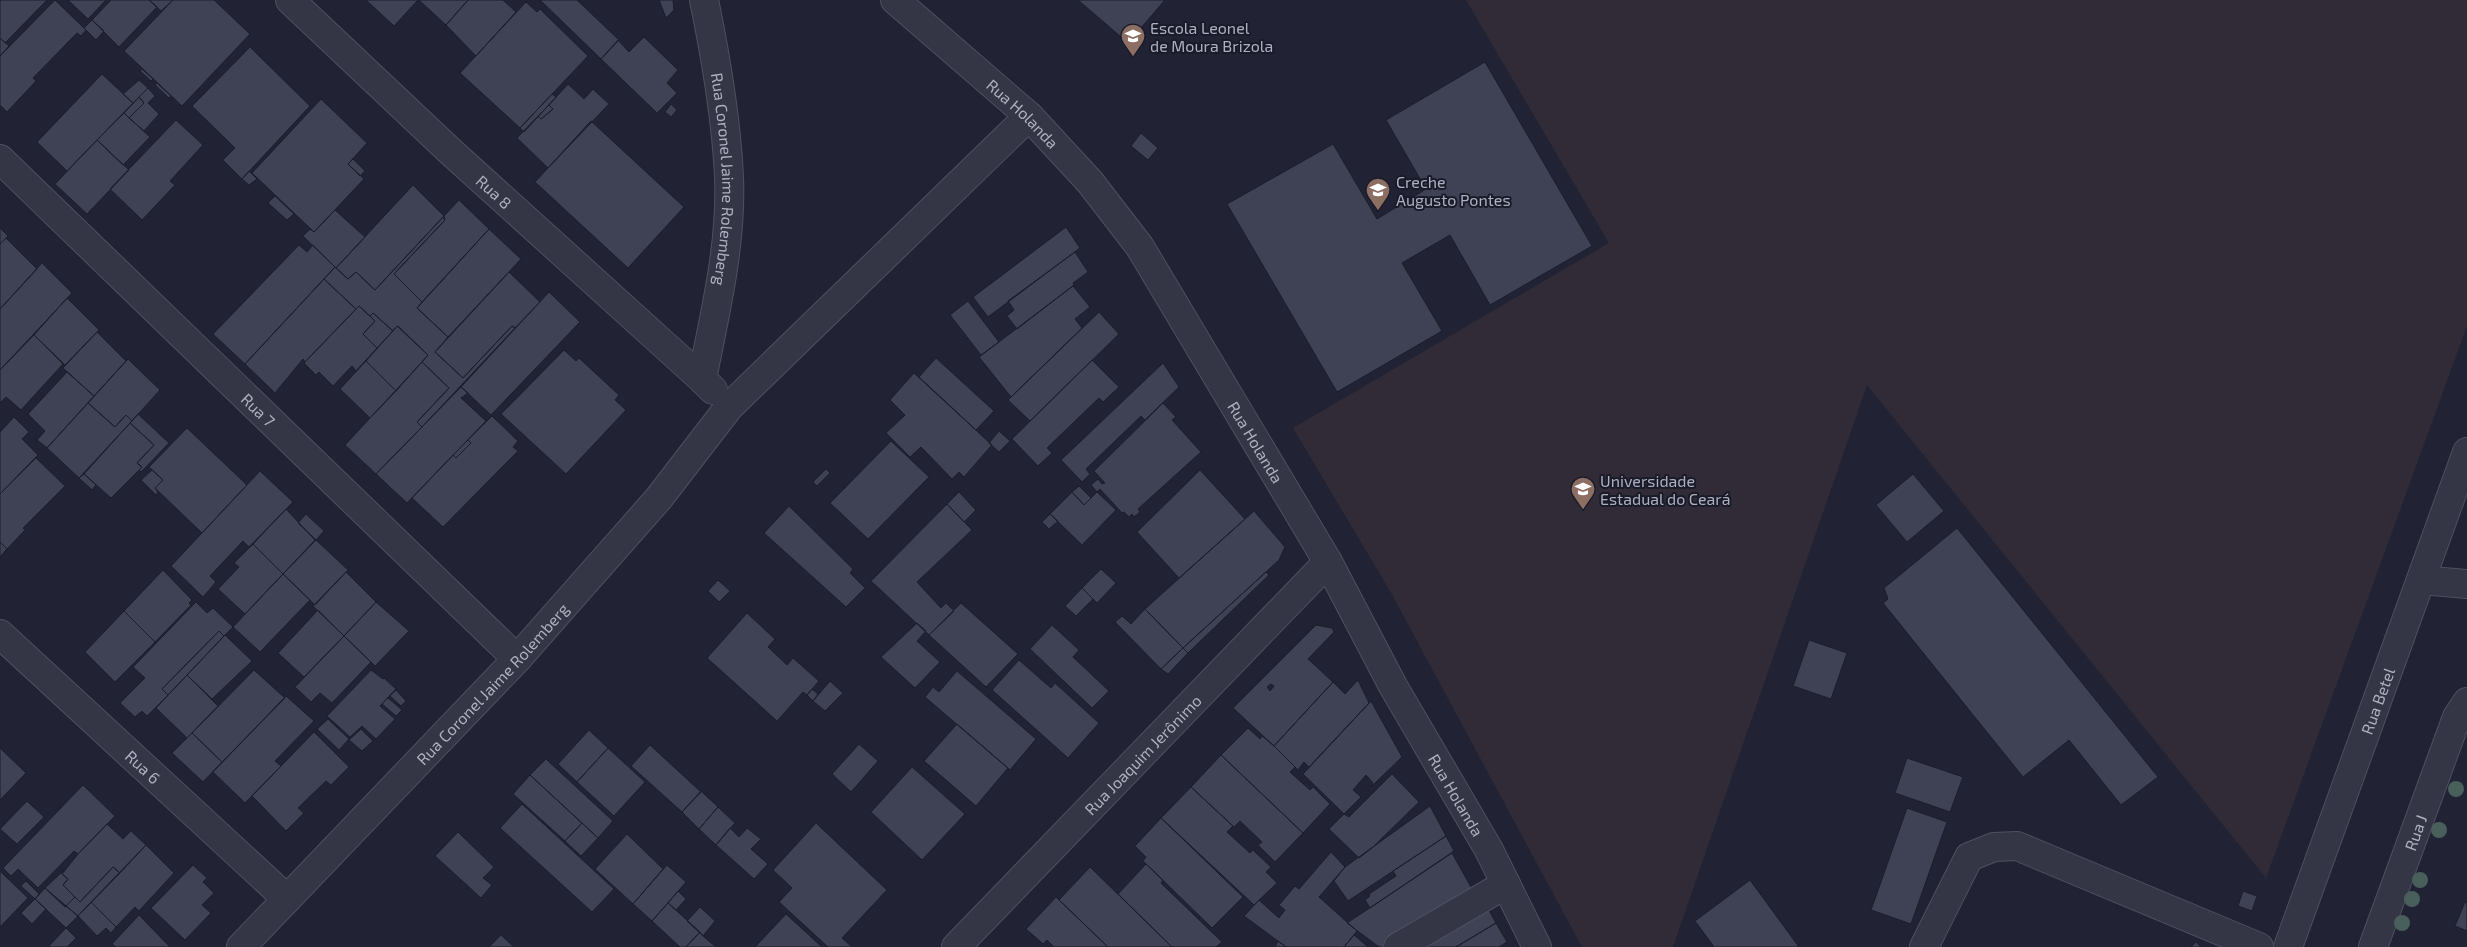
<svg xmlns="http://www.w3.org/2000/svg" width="2467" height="947" font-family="'Exo 2',sans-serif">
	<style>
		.medical { fill: #302b36 }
		.building { fill: #3f4255; stroke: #1b1d2b; fill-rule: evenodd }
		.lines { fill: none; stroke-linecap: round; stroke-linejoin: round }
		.minor-casing { stroke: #4e5060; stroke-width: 30 }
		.minor { stroke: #343645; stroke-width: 28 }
		.tree { fill: #485f5c }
		.labels { text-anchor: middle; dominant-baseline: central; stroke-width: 4; stroke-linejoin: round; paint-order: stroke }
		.poi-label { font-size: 16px; fill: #aeb0c2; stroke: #191b29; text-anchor: start }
		.street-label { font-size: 16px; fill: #aeb0c2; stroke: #191b29 }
	</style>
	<rect width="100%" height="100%" fill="#212334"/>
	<path class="medical" d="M1466,0H2467V326L2266,878L1867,385L1673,947H1582L1390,591L1293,428L1609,243Z"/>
	<path class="building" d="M0,0H47L5,43L0,38Z
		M55,0L86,30L81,36L77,33L33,78L36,81L7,112L0,105V56Z
		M68,0H106L88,19Z
		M111,0H149L157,7L119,47L92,20Z
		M149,0H173L161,11Z
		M173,0H214L250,34L182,106L124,51Z
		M366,0H418L394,26Z
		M419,0H468L446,25Z
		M468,0H503L516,12L476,56L446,25Z
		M540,0H577L619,40L601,59Z
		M659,0H673L674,10L666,18Z
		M1078,0H1165L1128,43Z
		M526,2L537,12L540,9L588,56L520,128L460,73Z
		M92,20L104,31L96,40L84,28Z
		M644,37L678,70L667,83L677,93L657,113L601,59L618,40L629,52Z
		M0,38L9,46L0,56Z
		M250,47L310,106L242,179L223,160L235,148L192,106Z
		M1485,62L1592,246L1490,305L1450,235L1402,263L1442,331L1337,392L1227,204L1333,144L1377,219L1426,189L1386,120Z
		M142,69L153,79L151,81L140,71Z
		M102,74L133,103L67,171L37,142Z
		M139,80L148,88L133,103L123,94Z
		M157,83L171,96L169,98L155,85Z
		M568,84L584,99L593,89L609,104L548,168L517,138L538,116L541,119L553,109L549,105Z
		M148,88L155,96L148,103L159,114L144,131L129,118L144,103L139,97Z
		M552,94L556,97L524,132L520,128Z
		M139,97L144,103L129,118L124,113Z
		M321,99L367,143L348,164L364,179L314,232L252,173Z
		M671,104L677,110L671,117L665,112Z
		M549,105L553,109L541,119L538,116Z
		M124,113L150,137L123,165L97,140Z
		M176,120L203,145L170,181L175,185L142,220L110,189Z
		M591,121L684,207L628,268L535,182Z
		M1141,133L1158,148L1148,160L1131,146Z
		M97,140L129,170L87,214L55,184Z
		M353,159L365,171L360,176L348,164Z
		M249,171L257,179L249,185L242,179Z
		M413,185L444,216L443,217L375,290L356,272L348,279L336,268Z
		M275,196L294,214L287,220L268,203Z
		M459,200L489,229L422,302L394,274L445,220L444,216Z
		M335,210L365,237L336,268L303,236L310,229L314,232Z
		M443,217L445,220L394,274L422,302L417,308L448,337L435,352L463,378L512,326L515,328L422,427L417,422L449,388L422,362L428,355L399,327L397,326L393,331L373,313L370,316L359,306L356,309L324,279L335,267L348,279L356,272L375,290Z
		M1066,227L1080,248L988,317L973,297Z
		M0,228L8,236L0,244Z
		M489,229L521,259L448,337L417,308Z
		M6,238L37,269L0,309V244Z
		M299,245L307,252L313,245L335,267L245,364L213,334Z
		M1075,252L1088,272L1073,283L1074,285L1017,329L1007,316L1014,310L1008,301Z
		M42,263L72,293L0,370V309Z
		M509,272L540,302L515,328L512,326L463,378L435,352Z
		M324,279L356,309L305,362L303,359L275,393L245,364Z
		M1073,286L1090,307L1075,319L1082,328L1011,397L979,357Z
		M549,292L580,322L491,415L461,387Z
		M67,298L99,330L65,365L34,335Z
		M968,301L999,342L981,355L950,315Z
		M359,306L375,321L363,334L377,348L356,371L352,366L333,386L319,372L316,375L304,363Z
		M1099,312L1119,334L1030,421L1008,400Z
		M373,313L393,331L377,348L363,334L375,321L370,316Z
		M397,326L428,355L396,391L366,361Z
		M97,332L126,361L94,396L63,368Z
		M34,335L63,364L21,410L6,397L0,403V370Z
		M564,350L576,361L579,358L619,395L615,400L626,410L566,474L501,414Z
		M936,358L994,411L976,430L919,377Z
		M128,359L160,390L132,421L126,415L115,427L88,403Z
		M1092,360L1119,387L1103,402L1099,398L1047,448L1052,453L1038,466L1012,439Z
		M366,361L396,391L370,418L340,389Z
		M422,362L449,388L417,422L422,427L376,474L345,445Z
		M1163,363L1179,387L1145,420L1141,416L1086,469L1090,474L1082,482L1061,460Z
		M67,372L94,396L47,448L37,440L45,431L28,414Z
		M914,373L992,445L964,477L959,472L952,479L921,447L910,457L886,433L905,415L890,400Z
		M461,387L468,393L461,398L486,421L407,503L376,474Z
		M88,403L115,427L126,415L132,421L79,478L47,448Z
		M1163,403L1176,417L1172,420L1201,452L1138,509L1140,512L1134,517L1132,514L1129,517L1124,512L1122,513L1100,489L1097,492L1091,485L1098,479L1102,484L1105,483L1094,471Z
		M138,414L169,443L141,472L139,470L142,467L137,463L154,445L130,423Z
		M492,416L518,441L513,447L518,451L443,527L412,498L453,455L456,458L471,443L468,440Z
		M14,417L29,432L22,439L38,455L0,494V432Z
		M130,423L154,445L137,463L142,467L111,498L84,474Z
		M187,428L247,485L202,533L155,488L163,480L149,467Z
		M999,431L1010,441L999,452L989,443Z
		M468,440L471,443L456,458L453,455Z
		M891,441L929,477L868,539L830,503Z
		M36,458L65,486L23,528L25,530L7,549L0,542V494Z
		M826,469L830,473L817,486L813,482Z
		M152,470L163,480L155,488L158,492L156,495L141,480Z
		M1200,470L1245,519L1179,578L1137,532Z
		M260,471L293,502L249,547L243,541L210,576L216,582L203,597L171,566Z
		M84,474L96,485L92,490L79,478Z
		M1913,474L1944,511L1907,542L1876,505Z
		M1079,486L1091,498L1084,505L1072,492Z
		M959,492L976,510L964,522L947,504Z
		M1072,492L1084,505L1097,492L1116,510L1082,545L1050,514Z
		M947,504L972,530L917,582L941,608L946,603L954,611L929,635L871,581Z
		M789,506L853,569L850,573L865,588L846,607L764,533Z
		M286,509L315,540L283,574L253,544Z
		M1254,511L1285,547L1279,560L1183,648L1145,609Z
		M306,514L324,531L316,540L298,523Z
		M1050,514L1058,521L1049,529L1042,522Z
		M1957,528L2158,777L2121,805L2069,740L2023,777L1883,603L1888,599L1884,588Z
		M316,540L348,570L315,605L283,574Z
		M0,542L7,549L0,557Z
		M253,544L283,574L245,614L218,589L239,567L234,563Z
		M1101,569L1116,583L1097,603L1082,588Z
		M163,570L192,600L189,603L191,605L155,642L124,611Z
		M346,572L376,602L344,636L313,606Z
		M1266,572L1269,575L1188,653L1183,648Z
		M283,574L310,600L260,652L233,627Z
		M718,580L730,591L719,602L708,591Z
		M1082,588L1093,599L1076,616L1065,606Z
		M196,602L207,613L213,608L233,627L224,636L219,631L162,689L168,695L147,716L142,711L135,717L120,703L145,678L133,667Z
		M376,602L409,631L375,666L344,636Z
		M961,603L1018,654L986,687L929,635Z
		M1145,609L1183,648L1161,669L1115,622L1122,616L1131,624Z
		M318,610L344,636L304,677L278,653Z
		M124,611L155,642L115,682L85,652Z
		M747,613L775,639L768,647L787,665L793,658L819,681L807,695L803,692L777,721L707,658Z
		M917,623L926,631L917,641L940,662L915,688L881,657Z
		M1052,625L1079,650L1073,657L1109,691L1092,708L1030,649Z
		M1316,625L1332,628L1334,632L1308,659L1333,682L1274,746L1233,708ZM1271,684L1274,686L1270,691L1267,687Z
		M219,631L224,636L168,695L162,689Z
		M225,635L252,661L212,699L187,675Z
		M344,636L371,662L332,703L320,693L311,702L295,687Z
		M1809,640L1847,653L1831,699L1793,686Z
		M1183,648L1188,653L1168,674L1161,669Z
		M1019,660L1051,688L1055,683L1099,723L1068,758L992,690Z
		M254,670L285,698L222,762L192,733Z
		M371,670L383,679L384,678L396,689L380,706L395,719L376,739L362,726L350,737L327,716Z
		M957,671L1036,739L1010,770L925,697L933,687L939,692Z
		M187,675L218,706L187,738L156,708Z
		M1358,680L1369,703L1309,767L1304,762L1298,770L1274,746L1333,682L1345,694Z
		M830,681L843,693L825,711L813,701Z
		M812,689L818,694L813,701L807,695Z
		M396,690L406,701L401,706L390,696Z
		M286,696L314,721L275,761L281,766L245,803L213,772Z
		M388,698L402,710L396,716L382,704Z
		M1371,701L1402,757L1371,787L1373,783L1366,775L1353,790L1361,797L1344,814L1303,774Z
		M328,719L349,739L339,750L317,729Z
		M957,724L1008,768L976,806L924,761Z
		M1248,728L1260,739L1262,736L1274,746L1295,767L1290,772L1310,790L1313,787L1330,804L1303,833L1221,755Z
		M361,729L373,741L362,751L349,740Z
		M589,730L608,748L577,782L558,764Z
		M314,732L349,767L331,785L326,781L298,808L304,813L286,831L252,796Z
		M192,733L222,762L203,782L172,753Z
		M859,744L878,761L851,792L832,774Z
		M650,745L701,792L682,812L631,766Z
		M0,748L26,773L0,800Z
		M608,748L645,782L614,816L577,782Z
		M1221,755L1303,833L1275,862L1258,845L1262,842L1240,821L1234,827L1191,787Z
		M1907,758L1963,777L1950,812L1895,793Z
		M546,759L613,821L598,838L530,775Z
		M912,767L965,814L922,860L871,812Z
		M1392,774L1419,802L1372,848L1359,858L1329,829L1344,814L1349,817Z
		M530,775L582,823L565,841L513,794Z
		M83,785L115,816L78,854L74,851L38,888L18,869L11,876L3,868Z
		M1191,787L1233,826L1227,832L1250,853L1253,850L1271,867L1266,872L1277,883L1254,905L1161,818Z
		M701,791L718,807L699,829L682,812Z
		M27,801L44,817L17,844L0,829Z
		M522,804L614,889L592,912L500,828Z
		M1430,806L1446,836L1348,901L1334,881L1345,867Z
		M718,807L735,823L716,845L699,829Z
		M1907,808L1947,822L1911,924L1871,910Z
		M1161,818L1243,897L1212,928L1143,861L1146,857L1135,846Z
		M582,823L598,838L581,856L565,841Z
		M816,823L887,890L842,938L852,947H828L779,902L792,888L773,870Z
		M107,824L123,839L131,831L146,845L120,873L113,867L80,902L63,885L68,879L62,874L78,854Z
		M730,828L739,837L747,828L761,839L751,849L768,864L754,879L716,845Z
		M458,832L494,867L483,878L492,885L481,898L435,856Z
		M627,834L663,869L633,904L595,869Z
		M1446,836L1454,851L1370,908L1365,900L1370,896L1369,894L1396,876L1393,871Z
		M146,845L174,873L139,911L135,907L116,927L91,902Z
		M1331,852L1345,867L1319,897L1357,931L1344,947H1286L1244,916L1259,900L1279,918L1285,910L1279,905L1295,886L1299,889Z
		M1452,853L1476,896L1393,947H1379L1347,923Z
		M1146,864L1163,880L1161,883L1222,942L1216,947H1172L1118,894Z
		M193,865L207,878L203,882L214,893L202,905L211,913L185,940L151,908Z
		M667,865L686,882L652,921L633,904Z
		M113,867L120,873L78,916L66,906L75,897L80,902Z
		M1090,867L1171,946L1170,947H1108L1059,900Z
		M64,870L62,874L68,879L63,885L75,897L65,907L45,888Z
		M0,871L28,898L0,927Z
		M1750,880L1799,947H1714L1695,921Z
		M26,881L39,894L35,899L21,886Z
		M45,888L78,916L66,928L35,899Z
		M678,891L686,899L676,910L668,903Z
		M2243,891L2257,896L2252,911L2238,906Z
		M1056,897L1059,900L1108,947H1054L1047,940L1043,944L1026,929Z
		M35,899L46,909L32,924L21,913Z
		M91,902L116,927L111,933L106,928L97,936L78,916Z
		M2465,902L2467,903V931L2455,926Z
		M668,903L700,932L686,947H680L652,921Z
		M1485,903L1496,923L1456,947H1412Z
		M700,907L715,921L703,936L687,921Z
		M786,914L822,947H755Z
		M139,915L170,947H116L112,944Z
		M1496,923L1507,942L1499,947H1456Z
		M66,928L76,938L67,947H48Z
		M700,932L703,936L716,947H686Z
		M501,935L514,947H489Z
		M1354,935L1368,947H1344Z
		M1278,941L1286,947H1275Z
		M2196,942L2201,947H2191Z"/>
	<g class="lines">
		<defs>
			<g id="minor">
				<path id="s1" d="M290,0L450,151L702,379"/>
				<path id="s2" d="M704,0C716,58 726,117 729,176C732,244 715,313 702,379L713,390"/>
				<path id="s3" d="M895,0L1029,116L1090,182L1140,247L1328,562L1393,686L1489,850L1537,947"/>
				<path id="s4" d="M0,159L517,659"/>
				<path d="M2421,580L2467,584"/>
				<path id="s5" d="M0,634L287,899"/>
				<path id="s6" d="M241,947L517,659L659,498L729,407L1029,116"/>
				<path id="s7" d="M956,947L1328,562"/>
				<path d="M1398,947L1506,884"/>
				<path d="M1924,947L1969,857L1994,847L2017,846L2259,947"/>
				<path id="s8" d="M2288,947L2467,452"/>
				<path id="s9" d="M2373,947L2457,717L2467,702"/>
			</g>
		</defs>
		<use href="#minor" class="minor-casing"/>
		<use href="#minor" class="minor"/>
	</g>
	<g class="tree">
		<circle cx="2456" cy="789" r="8"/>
		<circle cx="2439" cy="830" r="8"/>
		<circle cx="2420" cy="880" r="8"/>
		<circle cx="2412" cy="899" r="8"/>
		<circle cx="2402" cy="923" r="8"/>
	</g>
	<defs>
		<symbol id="school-pin" viewBox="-11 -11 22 30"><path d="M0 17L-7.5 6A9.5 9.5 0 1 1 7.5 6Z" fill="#8d6e63" stroke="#191b29"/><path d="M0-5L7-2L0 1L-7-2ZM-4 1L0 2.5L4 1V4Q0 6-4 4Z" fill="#fff"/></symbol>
		<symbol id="university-pin" viewBox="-11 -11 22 30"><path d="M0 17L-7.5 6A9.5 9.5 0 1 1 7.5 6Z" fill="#8d6e63" stroke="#191b29"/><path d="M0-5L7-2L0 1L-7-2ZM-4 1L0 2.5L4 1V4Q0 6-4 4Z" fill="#fff"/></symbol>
	</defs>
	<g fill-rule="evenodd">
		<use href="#school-pin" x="1119" y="22" width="28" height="38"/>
		<use href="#school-pin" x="1364" y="176" width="28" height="38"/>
		<use href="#university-pin" x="1569" y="475" width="28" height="38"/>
	</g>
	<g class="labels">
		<g class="poi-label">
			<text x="1150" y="27">Escola Leonel<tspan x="1150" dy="18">de Moura Brizola</tspan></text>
			<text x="1396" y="181">Creche<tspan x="1396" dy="18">Augusto Pontes</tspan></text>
			<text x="1600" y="480">Universidade<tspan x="1600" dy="18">Estadual do Ceará</tspan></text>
		</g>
		<g class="street-label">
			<text stroke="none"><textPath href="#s3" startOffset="171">Rua Holanda</textPath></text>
			<text stroke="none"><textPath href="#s2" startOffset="181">Rua Coronel Jaime Rolemberg</textPath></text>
			<text stroke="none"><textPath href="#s1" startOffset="280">Rua 8</textPath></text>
			<text stroke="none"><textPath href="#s4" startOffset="360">Rua 7</textPath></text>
			<text stroke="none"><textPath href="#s3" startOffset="576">Rua Holanda</textPath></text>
			<text stroke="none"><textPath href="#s6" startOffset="364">Rua Coronel Jaime Rolemberg</textPath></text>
			<text stroke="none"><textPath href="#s8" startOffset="262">Rua Betel</textPath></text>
			<text stroke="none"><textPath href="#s7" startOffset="268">Rua Joaquim Jerônimo</textPath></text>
			<text stroke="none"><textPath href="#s5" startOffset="195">Rua 6</textPath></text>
			<text stroke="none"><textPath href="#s3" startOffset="982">Rua Holanda</textPath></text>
			<text stroke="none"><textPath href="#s9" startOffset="122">Rua J</textPath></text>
		</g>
	</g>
</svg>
